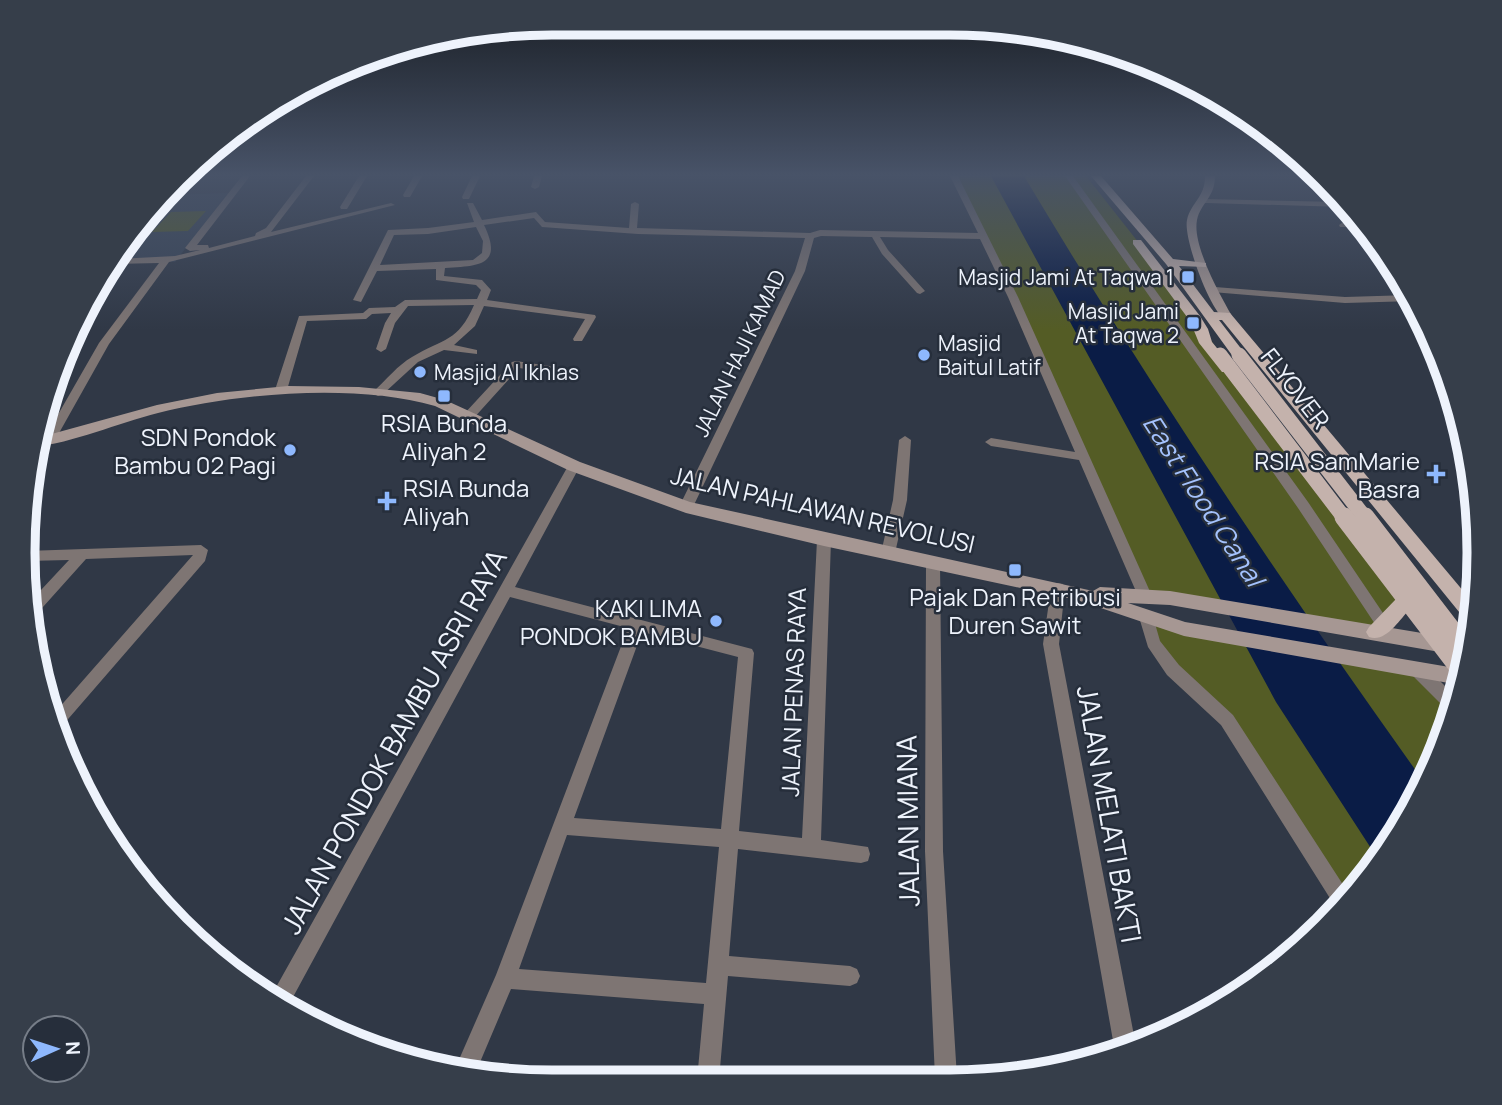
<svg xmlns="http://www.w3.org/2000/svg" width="1502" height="1105" font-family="Manrope,sans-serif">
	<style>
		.built { fill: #374355 }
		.green { fill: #545c25 }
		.water { fill: #0a1c46 }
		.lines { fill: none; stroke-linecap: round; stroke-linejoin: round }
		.street { fill: #7e7573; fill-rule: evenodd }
		.secondary { fill: #a69793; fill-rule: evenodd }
		.primary { fill: #c4b2ac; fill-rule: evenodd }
		.primary-bridge-far1 { stroke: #c4b2ac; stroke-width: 15 }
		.primary-bridge { stroke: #c4b2ac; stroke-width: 19 }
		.poi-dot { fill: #8eb8fd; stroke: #262e3b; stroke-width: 2.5 }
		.labels { text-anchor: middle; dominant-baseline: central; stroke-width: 5; stroke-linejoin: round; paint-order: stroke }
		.far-poi-label { font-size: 21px; fill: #eef3fc; stroke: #262e3b; text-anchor: end }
		.far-street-label { font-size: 21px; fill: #eef3fc; stroke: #262e3b }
		.street-label { font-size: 24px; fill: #eef3fc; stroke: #262e3b }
		.poi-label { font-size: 24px; fill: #eef3fc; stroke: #262e3b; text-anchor: end }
		.water-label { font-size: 26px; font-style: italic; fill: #a4c2fd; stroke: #262e3b }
		.near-street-label { font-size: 28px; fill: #eef3fc; stroke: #262e3b }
		.rim { fill: none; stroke: #eef3fc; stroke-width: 9 }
	</style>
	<rect width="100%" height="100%" fill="#303846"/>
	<path class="built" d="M228,193L175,262L118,258L152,207L165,195Z"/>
	<path class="green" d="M955,176H1086L1150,257L1403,604L1390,635L1145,596Z
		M206,211L188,231L152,232L171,212Z
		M1147,617L1416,668L1455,707L1451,723L1408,818L1345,905L1239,737L1173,670Z"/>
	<path class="water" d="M991,176H1024C1148,384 1283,585 1424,782L1408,818L1378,859L1276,702Z"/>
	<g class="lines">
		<path class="street" d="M242,176H250L197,245H208L209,248L255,236L256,233L266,228L306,176H314L271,232L391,203L395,205L169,262L109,344L54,442H46L37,457L32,458L36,439H44L99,343L159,263L113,264L117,259L175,256L200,250L190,251L185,248Z
			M359,176H367L347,209H341L340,207Z
			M414,176H422L410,197H404L403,195Z
			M472,176H480L469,199H463L462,197Z
			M534,176H542L539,187L535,189L531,187Z
			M950,176H958L1018,297L1152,596L1150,600H1140L1138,596L1079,460L991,446L985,442L991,438L1075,452L1008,297L980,239L880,237L888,250L925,291L920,294L917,293L882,254L872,237L821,236L814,238L805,271L693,507L686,512L679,507L795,271L805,238L638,234L542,227L534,218L484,225C504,266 478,266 445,268L444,276L482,280L491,290L487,300L595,315L596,317L582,341H574L573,339L585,319L484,306L475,326L454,345L477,350V354L444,350L418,362L382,395L378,396L372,393L374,391C386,380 398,365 412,357C444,338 458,342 474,305L408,306L395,323L386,349L381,352L376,349L385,323L391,313L372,314L366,319L307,321L287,390L281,393L275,390L299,316L363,313L369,308L395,307L405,300L477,299L481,290L476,285L436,280V269L377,271L361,302L353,300L388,230L428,228L474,222L467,203H473L482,220L536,212L545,222L629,228L631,204L635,202L639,204L637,228L810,233L820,230L978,233ZM476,227L483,241L482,253L473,260L380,265L394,235L428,234Z
			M1065,176H1073L1308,502L1389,622L1392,626L1389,630H1379L1298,508Z
			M1204,199L1340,202L1345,207L1207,203H1204Z
			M1343,222H1362L1366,227H1340L1339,225Z
			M1215,287L1345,297L1410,295L1414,301L1345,303L1212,292L1210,290Z
			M516,361L569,369L575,372L569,375L519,368L472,420H464V414L512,362Z
			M48,406L54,409L47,423H42Z
			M905,436L911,440L907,500L895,553L888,558L881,553L893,500L899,440Z
			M574,462L580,466L515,587L752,649L754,653L739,831L802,838L817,540L824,535L831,540L821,840L868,847L870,854L868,861L861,863L738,849L729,956L850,966L857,969L860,976L857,983L850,986L728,976L719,1080H697L704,1004L511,989L475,1074L454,1071L496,975L628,628L510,597L286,1010L270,998L568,466ZM642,632L738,657L721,829L574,818ZM567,835L719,847L706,983L519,969Z
			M201,545L208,550L205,561L56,733L50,718L193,555L86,559L34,617L30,618L27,605L69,560L26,561V551Z
			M933,557L940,562L943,851L957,1078H935L925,851L926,562Z
			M1058,583L1063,584L1065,588L1059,644L1136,1046L1115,1052L1043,644L1051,588L1053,584Z
			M1147,611L1152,613L1160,641L1179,665L1233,715L1351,897L1338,911L1221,725L1167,675L1148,647L1139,617L1142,613Z
			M1416,662L1422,663L1457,698L1453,713L1449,712L1410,673L1408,668L1410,663Z"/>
		<path class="secondary" d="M1205,176H1215C1215,198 1201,202 1197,220C1192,245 1220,295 1232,316L1226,320C1211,314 1183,238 1187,220C1191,202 1205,198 1205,176Z
			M288,386L359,387L420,393L445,400L580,462L690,502L1093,591L1100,587L1170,591L1434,635L1441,638L1444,643L1441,648L1434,651L1170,605L1128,603L1185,622L1461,669L1464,670L1460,685L1184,636L1077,600L824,546L686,513L568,470L435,406C355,383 238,393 158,413C118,423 73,443 33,447L37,438L157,405L217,393Z"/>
		<path class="primary" d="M1091,176H1101L1173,259L1206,263V267L1179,266L1214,312L1230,313L1475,605L1474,625L1468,623L1222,320H1219L1246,355L1244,358H1234L1166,264Z
			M1133,240H1141L1200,316L1208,329L1212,342L1234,369L1232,372H1222L1199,343L1190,321L1133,244Z
			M1403,597L1410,599L1412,604L1410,609C1399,620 1386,643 1369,637L1366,632L1369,627L1396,599Z"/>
		<path class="primary-bridge-far1" d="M1220,355L1345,519
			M1239,355L1366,519"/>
		<path class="primary-bridge" d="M1344,517L1463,673
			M1365,517L1468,651"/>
	</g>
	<linearGradient id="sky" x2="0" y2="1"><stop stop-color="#1a1f26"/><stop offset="0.53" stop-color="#485368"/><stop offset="1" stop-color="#485368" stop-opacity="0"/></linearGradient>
	<rect width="1502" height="330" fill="url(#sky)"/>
	<g class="poi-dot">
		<rect x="1181" y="270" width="14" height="14" rx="3.5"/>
		<rect x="1186" y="316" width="14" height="14" rx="3.5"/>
		<circle cx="924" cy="355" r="7"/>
		<circle cx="420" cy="372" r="7"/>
		<rect x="437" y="389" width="14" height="14" rx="3.5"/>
		<circle cx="290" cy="450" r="7"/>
		<path d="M1432.5 463.5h7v7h7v7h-7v7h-7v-7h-7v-7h7z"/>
		<path d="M383.5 490.5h7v7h7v7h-7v7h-7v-7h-7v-7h7z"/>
		<rect x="1008" y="563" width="14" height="14" rx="3.5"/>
		<circle cx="716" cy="621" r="7"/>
	</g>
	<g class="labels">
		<g class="far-poi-label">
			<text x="1174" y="277">Masjid Jami At Taqwa 1</text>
			<text x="1179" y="311">Masjid Jami<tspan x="1179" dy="24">At Taqwa 2</tspan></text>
			<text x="938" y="343" text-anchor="start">Masjid<tspan x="938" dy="24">Baitul Latif</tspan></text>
			<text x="434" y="372" text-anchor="start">Masjid Al Ikhlas</text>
		</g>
		<g class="far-street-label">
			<text transform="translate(739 353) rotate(-64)">JALAN HAJI KAMAD</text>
		</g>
		<g class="street-label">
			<text transform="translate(1296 388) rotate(52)">FLYOVER</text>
			<text transform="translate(823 509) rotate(13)">JALAN PAHLAWAN REVOLUSI</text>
			<text transform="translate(793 692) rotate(-88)">JALAN PENAS RAYA</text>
		</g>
		<g class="poi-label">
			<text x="444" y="422" text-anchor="middle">RSIA Bunda<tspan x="444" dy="28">Aliyah 2</tspan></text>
			<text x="276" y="436">SDN Pondok<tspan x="276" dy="28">Bambu 02 Pagi</tspan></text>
			<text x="1420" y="460">RSIA SamMarie<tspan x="1420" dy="28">Basra</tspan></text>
			<text x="403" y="487" text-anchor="start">RSIA Bunda<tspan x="403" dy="28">Aliyah</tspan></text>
			<text x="1015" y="596" text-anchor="middle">Pajak Dan Retribusi<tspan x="1015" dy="28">Duren Sawit</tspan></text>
			<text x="702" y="607">KAKI LIMA<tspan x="702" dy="28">PONDOK BAMBU</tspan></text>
		</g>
		<g class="water-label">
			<text transform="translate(1204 500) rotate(57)">East Flood Canal</text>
		</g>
		<g class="near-street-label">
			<text transform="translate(393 741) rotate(-61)">JALAN PONDOK BAMBU ASRI RAYA</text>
			<text transform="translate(1110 814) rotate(80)">JALAN MELATI BAKTI</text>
			<text transform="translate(907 821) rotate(-91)">JALAN MIANA</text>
		</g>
	</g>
	<path d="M0 0H1502V1105H0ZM552 35H950A517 517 0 0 1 1467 552V553A517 517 0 0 1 950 1070H552A517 517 0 0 1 35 553V552A517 517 0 0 1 552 35Z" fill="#363e4a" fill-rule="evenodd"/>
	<path class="rim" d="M552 35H950A517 517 0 0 1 1467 552V553A517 517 0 0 1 950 1070H552A517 517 0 0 1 35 553V552A517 517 0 0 1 552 35Z"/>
	<g transform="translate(56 1049) rotate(87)"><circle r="33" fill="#262e3b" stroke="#767d88" stroke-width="2"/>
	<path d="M0-5L12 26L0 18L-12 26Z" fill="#8eb8fd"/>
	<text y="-10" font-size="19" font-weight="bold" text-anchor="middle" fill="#eef3fc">N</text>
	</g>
</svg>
